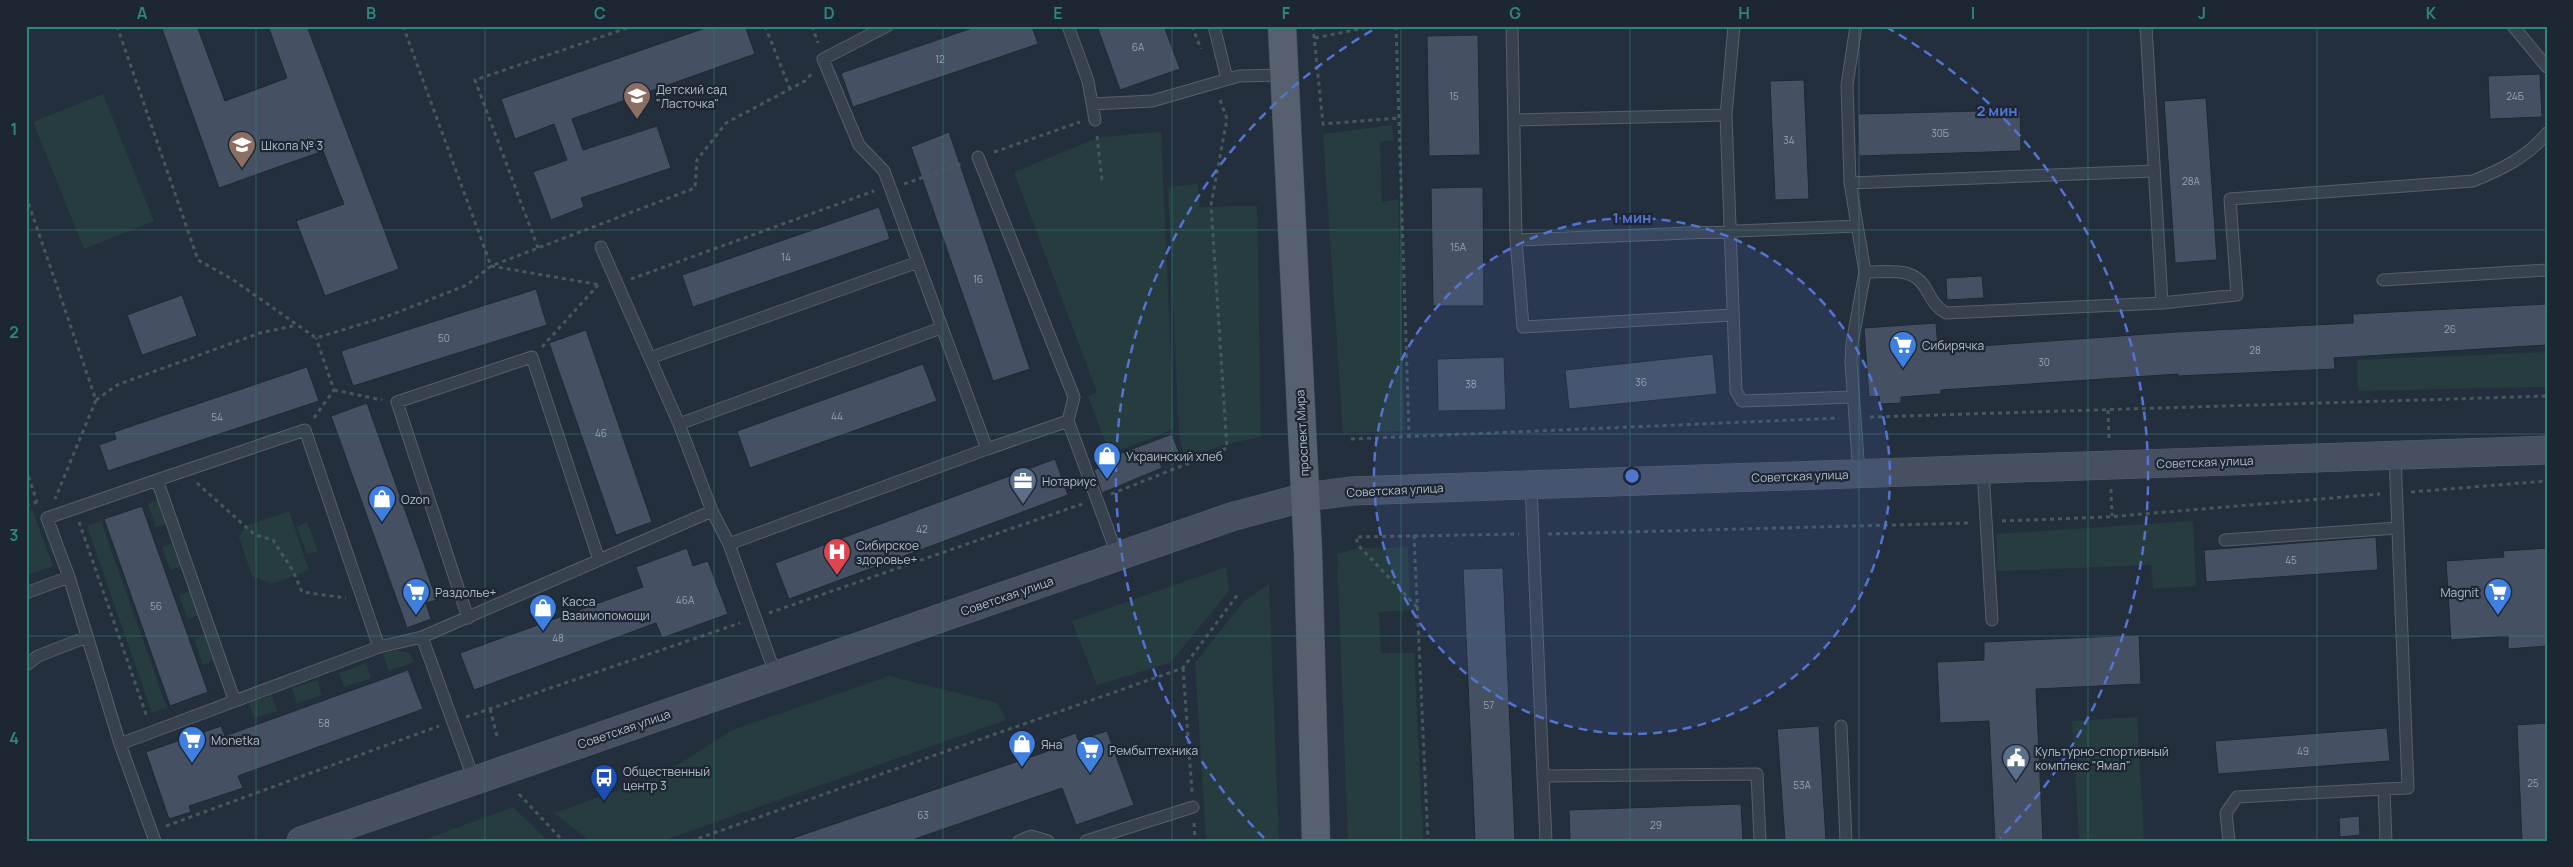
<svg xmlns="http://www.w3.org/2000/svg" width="2573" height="867" font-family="Manrope,sans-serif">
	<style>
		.green { fill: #263c3f }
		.building { fill: #455162; stroke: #1f2835 }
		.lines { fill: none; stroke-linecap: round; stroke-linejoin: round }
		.service-casing { stroke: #565f6c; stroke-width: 13 }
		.secondary-casing { stroke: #565f6c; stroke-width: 29 }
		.primary-casing { stroke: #414a57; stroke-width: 29 }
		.path { stroke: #44595c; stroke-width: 3; stroke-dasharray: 4 4; stroke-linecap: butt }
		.service { stroke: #38414e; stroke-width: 11 }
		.secondary { stroke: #465061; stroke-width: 28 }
		.primary { stroke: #56606e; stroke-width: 28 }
		.grid { fill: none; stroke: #308480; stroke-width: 1; stroke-opacity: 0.55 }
		.ring { fill: none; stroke: #5274d3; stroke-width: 2.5; stroke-dasharray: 9 6 }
		.labels { text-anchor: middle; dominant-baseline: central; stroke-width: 4.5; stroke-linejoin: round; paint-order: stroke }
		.number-label { font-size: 10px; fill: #98a1af }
		.poi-label { font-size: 12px; fill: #b4bcc9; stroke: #1d2633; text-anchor: start }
		.street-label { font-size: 12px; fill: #b4bcc9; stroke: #1d2633 }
		.centre { fill: #5274d3; stroke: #1d2633; stroke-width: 2.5 }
		.ring-label { font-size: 15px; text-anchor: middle; font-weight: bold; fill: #5274d3; stroke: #1d2633; stroke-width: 4.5; stroke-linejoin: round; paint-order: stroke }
		.neatline { fill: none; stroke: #308480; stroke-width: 2 }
		.grid-label { font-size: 16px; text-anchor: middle; font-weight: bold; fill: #308480 }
	</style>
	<rect width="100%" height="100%" fill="#242f3e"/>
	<path class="green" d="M103,94L154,221L84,249L33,122Z
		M1392,125L1394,140L1380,142L1382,202L1398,199L1405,431L1343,433L1323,134Z
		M1161,132L1174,429L1110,454L1088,396L1097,392L1014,172L1100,137Z
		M1198,184L1200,207L1257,206L1261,437L1226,444L1184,459L1179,433L1168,187Z
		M2547,352V387L2358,391L2357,360Z
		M160,499L168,523L156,527L148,504Z
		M32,509L53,566L28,575L26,569V512Z
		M289,511L309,570L272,584L252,576L239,537L246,526Z
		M101,521L167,708L152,713L87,526Z
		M2193,521L2196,586L2153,589L2151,565L1997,571V534Z
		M307,522L318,551L307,554L297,527Z
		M174,543L182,566L170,570L162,547Z
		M1408,547L1410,610L1379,612L1381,653H1414L1423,841H1348L1337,554L1357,548Z
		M1226,567L1229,591L1170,663L1097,685L1072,621Z
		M1269,584L1279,841H1206L1195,663L1244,601Z
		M191,591L199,615L188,619L179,595Z
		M206,635L215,660L203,665L194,639Z
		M397,650L410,653L414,662L389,671L383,654Z
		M366,663L371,678L344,687L339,673Z
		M889,676L998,703L1006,720L662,841H590L554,813L662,775L732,730Z
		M317,680L322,695L297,703L292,688Z
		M272,695L277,711L254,718L249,703Z
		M2137,717L2144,841H2079L2072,721Z
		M513,807L548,841H421Z"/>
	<path class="building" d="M161,26H197L225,101L287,78L268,26H307L399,269L325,296L296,221L344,204L323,151L219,188Z
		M711,26H745L755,54L572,119L583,150L657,126L671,168L581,198L584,207L551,220L533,172L567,160L554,124L515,139L501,99Z
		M978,26H1032L1038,44L853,107L841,73Z
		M1097,26H1164L1180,69L1120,90Z
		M1478,35L1480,155L1429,156L1427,36Z
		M2540,74L2542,117L2490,119L2488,76Z
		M1804,80L1809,199L1775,200L1770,81Z
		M2206,98L2217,260L2175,263L2164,101Z
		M2020,110L2021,151L1859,156L1858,114Z
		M949,132L1030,369L993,381L911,147Z
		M1483,187L1484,306H1433L1431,188Z
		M879,207L890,239L693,307L682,275Z
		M1982,276L1984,298L1947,300L1946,278Z
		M536,289L547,325L353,386L341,351Z
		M182,295L197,336L142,355L127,315Z
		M2547,304V345L2334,358L2335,369L2178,376V374L1941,390V394L1901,397V403L1880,404L1879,396L1869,397L1864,328L1936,323L1938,349L2176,332L2353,323V314Z
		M586,330L652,522L616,535L549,343Z
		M1713,354L1717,394L1569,409L1565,370Z
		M1504,357L1506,410L1438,411L1437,359Z
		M923,364L937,401L750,468L737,431Z
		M307,367L319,401L108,471L99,445L116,439L114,432Z
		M367,403L437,600L426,603L431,619L407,628L331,416Z
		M1172,434L1180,455L1160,463L1162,468L1102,493L1094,470L1118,459L1116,455Z
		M1055,459L1068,495L789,599L775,563Z
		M142,506L208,692L170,706L104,519Z
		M2376,537L2378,570L2206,582L2204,550Z
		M687,548L693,566L708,561L728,614L662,638L656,623L474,690L460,653L643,587L636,567Z
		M2547,548V646L2508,649V636L2451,640L2446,561L2504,557L2503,551Z
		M1503,568L1515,841H1475L1463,569Z
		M2139,635L2141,684L2036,689L2043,841H1995L1989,721L1940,723L1937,662L1984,660V642Z
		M408,670L423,709L238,776L243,788L189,806L191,812L169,819L146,752L221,726L225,736Z
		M2547,723V841H2522L2517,725Z
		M1819,726L1826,841H1785L1777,729Z
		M2387,728L2390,761L2218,774L2215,741Z
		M1107,731L1134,805L1076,825L1062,788L909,841H794L793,838L1048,751L1046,744L1076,733L1078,740Z
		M1741,804L1743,841H1570L1569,810Z
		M2359,816L2360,835L2340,837L2339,818Z"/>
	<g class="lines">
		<defs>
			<path id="service" d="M1068,26L1088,81L1095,120
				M1214,26L1227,79
				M1512,26L1516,240L1523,327L1732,315
				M1734,26L1726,115L1736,391L1742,401L1853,397
				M1856,26L1847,85L1850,183L1865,272L1852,344L1851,362L1859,474
				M2513,26L2547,67
				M1092,104L1152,101L1239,76L1283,75
				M1514,120L1726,115
				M978,157L1074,397L1068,421
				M1850,183L2153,171
				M1516,240L1857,226
				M601,247L679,424L712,511
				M1865,272C1888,272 1914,266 1926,289C1932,299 1935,307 1946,313L2162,303L2146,26
				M2383,280L2547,270
				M2162,303L2237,295L2230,199L2473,181C2500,170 2528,157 2547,133
				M650,358L918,262
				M679,424L941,328
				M987,449L1068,421L1118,557
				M1983,470L1992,620
				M157,480L305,430L379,647
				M1531,485L1543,776L1757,774L1760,841
				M2225,540L2398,528
				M729,544L987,449L884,171L859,145L823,59L887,26
				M69,577L47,518L157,480L234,699
				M26,593L69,577L120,744L155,841
				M468,618L397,402L532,357L599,560
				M422,637L712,511L729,544L776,676
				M26,665L38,656L87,637
				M1841,726L1846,841
				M120,744L379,647L422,637L474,780
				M1543,776L1546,841
				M1019,841L1031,836L1048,841
				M1086,841L1193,807
				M2229,841L2226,813L2237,797L2384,789
				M2386,841L2384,789L2408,788L2395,455"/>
			<path id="secondary" d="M301,841L1231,517L1306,497L1352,491L2547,450"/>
			<path id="primary" d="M1282,26L1308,551L1316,841"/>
		</defs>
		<use href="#service" class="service-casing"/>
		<use href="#secondary" class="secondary-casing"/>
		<use href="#primary" class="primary-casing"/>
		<path class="path" d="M117,26L198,260L232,279L316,338L388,316L467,285L491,266L695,188L697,160L726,123L805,81L813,72
			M403,26L491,266
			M765,26L790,89
			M812,26L818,43
			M1192,26L1201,49
			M1313,26L1323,124L1399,118
			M1396,26L1409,435
			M1315,38L1374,26
			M1097,136L1102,180
			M994,152L1080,122
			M904,184L964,163
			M26,196L96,400L55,499
			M538,248L475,80L633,26
			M491,266L601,285
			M631,279L874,191
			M542,347L598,285
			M334,390L382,400
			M96,400L117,385L260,333L297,325
			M2108,410L2109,441
			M1870,417L2547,396
			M314,418L334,390L316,338
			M1351,439L1839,418
			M26,469L37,502
			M197,483L255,535L273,540L293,571L302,592L346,598
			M2111,489L2112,516
			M2411,492L2547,481
			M1111,494L1227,448L1211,205L1227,119L1219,97
			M26,506L37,502L39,504
			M2002,521L2107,517L2380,494
			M79,522L147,717
			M1548,534L1971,523
			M1414,535L1428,841
			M1417,607L1358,545L1356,537L1519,534
			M769,613L1082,504
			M1183,668L1192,792
			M490,709L497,736
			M466,717L740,623
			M519,794L563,841
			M1194,823L1195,841
			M166,826L439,726
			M691,841L1183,668L1238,594"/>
		<use href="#service" class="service"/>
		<use href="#secondary" class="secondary"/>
		<use href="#primary" class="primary"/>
	</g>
	<path class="grid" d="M256,26V841M485,26V841M714,26V841M943,26V841M1172,26V841M1401,26V841M1630,26V841M1859,26V841M2088,26V841M2317,26V841M26,230H2547M26,434H2547M26,636H2547"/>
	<circle cx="1632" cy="476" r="258" fill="#5274d3" fill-opacity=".12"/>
	<g class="ring">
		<circle cx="1632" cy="476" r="258"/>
		<path d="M1264 838A516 516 0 0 1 1378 27M1886 27A516 516 0 0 1 2000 838"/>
	</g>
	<defs>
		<symbol id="school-pin" viewBox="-11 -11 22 30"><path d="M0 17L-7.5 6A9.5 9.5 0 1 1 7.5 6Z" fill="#8d6e63" stroke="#1d2633"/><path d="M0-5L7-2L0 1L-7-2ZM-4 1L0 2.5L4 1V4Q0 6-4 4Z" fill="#fff"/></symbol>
		<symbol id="supermarket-pin" viewBox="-11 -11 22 30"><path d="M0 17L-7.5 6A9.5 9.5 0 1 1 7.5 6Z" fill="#3f7fe0" stroke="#1d2633"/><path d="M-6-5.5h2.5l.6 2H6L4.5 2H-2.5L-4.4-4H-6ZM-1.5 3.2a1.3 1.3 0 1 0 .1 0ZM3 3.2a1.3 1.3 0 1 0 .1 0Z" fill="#fff"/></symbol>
		<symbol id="shop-pin" viewBox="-11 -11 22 30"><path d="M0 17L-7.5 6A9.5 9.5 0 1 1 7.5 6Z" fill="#3f7fe0" stroke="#1d2633"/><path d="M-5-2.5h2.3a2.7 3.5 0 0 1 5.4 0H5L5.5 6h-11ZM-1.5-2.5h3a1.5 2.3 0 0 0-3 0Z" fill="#fff"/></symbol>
		<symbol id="office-pin" viewBox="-11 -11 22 30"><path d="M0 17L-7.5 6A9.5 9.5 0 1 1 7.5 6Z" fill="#5c6f8a" stroke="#1d2633"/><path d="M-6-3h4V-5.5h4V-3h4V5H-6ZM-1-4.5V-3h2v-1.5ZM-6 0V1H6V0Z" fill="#fff"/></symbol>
		<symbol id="hospital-pin" viewBox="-11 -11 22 30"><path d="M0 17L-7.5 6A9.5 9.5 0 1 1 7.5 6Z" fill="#e0444e" stroke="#1d2633"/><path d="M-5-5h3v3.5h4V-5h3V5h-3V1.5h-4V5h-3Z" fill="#fff"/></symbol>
		<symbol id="civic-pin" viewBox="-11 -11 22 30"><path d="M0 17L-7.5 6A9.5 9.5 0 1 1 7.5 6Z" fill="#5c6f8a" stroke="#1d2633"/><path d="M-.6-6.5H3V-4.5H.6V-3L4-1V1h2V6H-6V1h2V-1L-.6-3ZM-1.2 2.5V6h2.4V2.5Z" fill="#fff"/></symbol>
		<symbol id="bus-pin" viewBox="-11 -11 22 30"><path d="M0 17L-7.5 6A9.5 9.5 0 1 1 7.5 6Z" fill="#1a4fb4" stroke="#1d2633"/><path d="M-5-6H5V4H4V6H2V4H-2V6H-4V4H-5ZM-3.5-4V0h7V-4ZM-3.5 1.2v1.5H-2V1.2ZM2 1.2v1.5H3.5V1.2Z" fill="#fff"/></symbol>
	</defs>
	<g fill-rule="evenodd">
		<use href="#school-pin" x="621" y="80" width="32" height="43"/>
		<use href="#school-pin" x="226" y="129" width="32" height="43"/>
		<use href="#supermarket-pin" x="1887" y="329" width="32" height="43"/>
		<use href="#shop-pin" x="1091" y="440" width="32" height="43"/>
		<use href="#office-pin" x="1007" y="465" width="32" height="43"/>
		<use href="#shop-pin" x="366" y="483" width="32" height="43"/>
		<use href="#hospital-pin" x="821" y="536" width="32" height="43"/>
		<use href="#supermarket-pin" x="400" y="576" width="32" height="43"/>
		<use href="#supermarket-pin" x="2482" y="576" width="32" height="43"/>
		<use href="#shop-pin" x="527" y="592" width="32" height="43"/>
		<use href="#supermarket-pin" x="176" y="724" width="32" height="43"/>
		<use href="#shop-pin" x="1006" y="728" width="32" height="43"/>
		<use href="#supermarket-pin" x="1074" y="734" width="32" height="43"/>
		<use href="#civic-pin" x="2000" y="742" width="32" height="43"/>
		<use href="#bus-pin" x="588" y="762" width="32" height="43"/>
	</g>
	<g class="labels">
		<g class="number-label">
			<text x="1138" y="47">6А</text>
			<text x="940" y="59">12</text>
			<text x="1454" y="96">15</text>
			<text x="2515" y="96">24Б</text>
			<text x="1940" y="133">30Б</text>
			<text x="1789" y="140">34</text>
			<text x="2191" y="181">28А</text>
			<text x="1458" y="247">15А</text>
			<text x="786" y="257">14</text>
			<text x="978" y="279">16</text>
			<text x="2450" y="329">26</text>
			<text x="444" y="338">50</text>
			<text x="2255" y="350">28</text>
			<text x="2044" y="362">30</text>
			<text x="1641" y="382">36</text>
			<text x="1471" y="384">38</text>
			<text x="837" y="416">44</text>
			<text x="217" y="417">54</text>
			<text x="601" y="433">46</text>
			<text x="922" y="529">42</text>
			<text x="2291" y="560">45</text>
			<text x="685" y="600">46А</text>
			<text x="156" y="606">56</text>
			<text x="558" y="638">48</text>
			<text x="1489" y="705">57</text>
			<text x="324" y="723">58</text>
			<text x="2303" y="751">49</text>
			<text x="2533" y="783">25</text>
			<text x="1802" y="785">53А</text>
			<text x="923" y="815">63</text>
			<text x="1656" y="825">29</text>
		</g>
		<g class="poi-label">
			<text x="656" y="89">Детский сад<tspan x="656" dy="14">"Ласточка"</tspan></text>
			<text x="261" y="145">Школа № 3</text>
			<text x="1922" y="345">Сибирячка</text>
			<text x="1126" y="456">Украинский хлеб</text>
			<text x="1042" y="481">Нотариус</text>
			<text x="401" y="499">Ozon</text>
			<text x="856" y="545">Сибирское<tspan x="856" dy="14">здоровье+</tspan></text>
			<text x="435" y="592">Раздолье+</text>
			<text x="2479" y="592" text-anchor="end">Magnit</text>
			<text x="562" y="601">Касса<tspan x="562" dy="14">Взаимопомощи</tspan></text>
			<text x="211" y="740">Monetka</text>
			<text x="1041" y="744">Яна</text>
			<text x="1109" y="750">Рембыттехника</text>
			<text x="2035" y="751">Культурно-спортивный<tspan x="2035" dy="14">комплекс "Ямал"</tspan></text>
			<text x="623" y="771">Общественный<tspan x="623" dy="14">центр 3</tspan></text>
		</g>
		<g class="street-label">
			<text transform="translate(1302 433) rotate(-93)">проспект Мира</text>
			<text transform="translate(2205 462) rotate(-2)">Советская улица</text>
			<text transform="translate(1800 476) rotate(-2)">Советская улица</text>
			<text transform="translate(1395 490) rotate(-3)">Советская улица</text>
			<text transform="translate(1007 596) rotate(-19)">Советская улица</text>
			<text transform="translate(624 729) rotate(-19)">Советская улица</text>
		</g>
	</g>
	<circle cx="1632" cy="476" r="8" class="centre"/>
	<g class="ring-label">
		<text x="1997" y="116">2 мин</text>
		<text x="1632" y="223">1 мин</text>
	</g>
	<rect width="2573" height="867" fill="none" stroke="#1d2633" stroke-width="55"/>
	<rect x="28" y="28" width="2518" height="812" class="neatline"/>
	<g class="grid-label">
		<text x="142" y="19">A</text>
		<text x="371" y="19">B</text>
		<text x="600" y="19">C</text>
		<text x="829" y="19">D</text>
		<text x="1058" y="19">E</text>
		<text x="1286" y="19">F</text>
		<text x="1515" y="19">G</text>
		<text x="1744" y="19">H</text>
		<text x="1973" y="19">I</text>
		<text x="2202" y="19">J</text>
		<text x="2431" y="19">K</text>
		<text x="14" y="135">1</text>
		<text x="14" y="338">2</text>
		<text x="14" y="541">3</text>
		<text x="14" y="744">4</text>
	</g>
</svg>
